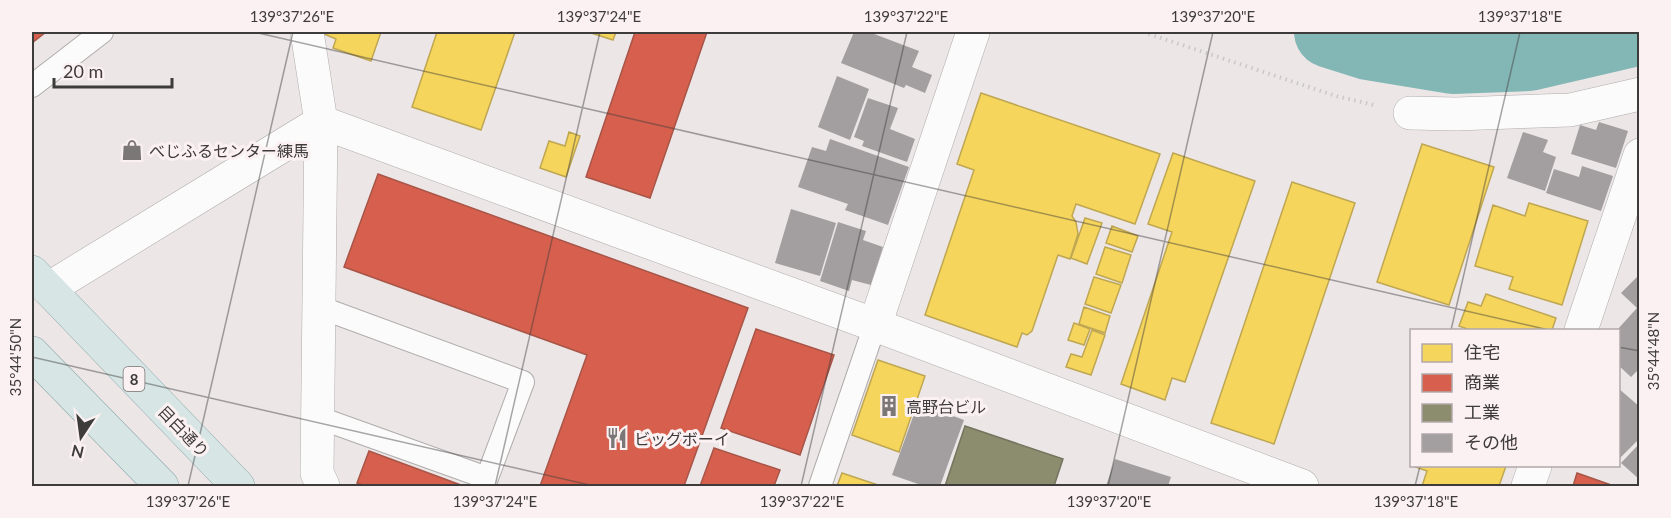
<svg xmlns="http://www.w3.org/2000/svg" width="1671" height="518" font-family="Lato,'Noto Sans JP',sans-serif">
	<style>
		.homes { fill: #f6d55c; stroke: #bfa752; stroke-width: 1.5 }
		.shops { fill: #d6604d; stroke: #a85548; stroke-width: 1.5 }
		.industry { fill: #8c8c6e; stroke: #75745f; stroke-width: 1.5 }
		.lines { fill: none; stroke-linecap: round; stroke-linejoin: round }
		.river { stroke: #83b7b5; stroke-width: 72 }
		.building { fill: #a39fa0 }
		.lane-casing { stroke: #b0acac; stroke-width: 24 }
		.street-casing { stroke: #b0acac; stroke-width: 34 }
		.secondary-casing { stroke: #b0acac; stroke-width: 34 }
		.primary-casing { stroke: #90a8a8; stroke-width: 34 }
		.path { stroke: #cac8c8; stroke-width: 4; stroke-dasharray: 1.5 4.5; stroke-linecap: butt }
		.lane { stroke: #fcfbfb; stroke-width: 22 }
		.street { stroke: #fcfbfb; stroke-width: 33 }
		.secondary { stroke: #fcfbfb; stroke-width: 33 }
		.primary { stroke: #d7e5e5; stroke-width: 33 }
		.ticks { fill: none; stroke: #3e3b3b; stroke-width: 1.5; stroke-opacity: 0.45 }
		.labels { text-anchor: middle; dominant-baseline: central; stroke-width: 6; stroke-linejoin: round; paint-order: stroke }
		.shield { fill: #fcf1f2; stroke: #777272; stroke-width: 1.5 }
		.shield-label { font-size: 15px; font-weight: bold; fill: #3e3b3b }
		.poi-label { font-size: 16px; fill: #3e3b3b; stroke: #fcf1f2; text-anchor: start }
		.street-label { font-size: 16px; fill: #3e3b3b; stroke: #fcf1f2 }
		.neatline { fill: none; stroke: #3e3b3b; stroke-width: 2 }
		.ticks-label { font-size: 15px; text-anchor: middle; fill: #3e3b3b }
	</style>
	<rect width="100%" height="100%" fill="#ece6e7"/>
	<path class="homes" d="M324,32H381L371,61L333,48L336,39L324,34Z
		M437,32H515L481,130L412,107Z
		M588,32H616L613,40Z
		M981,93L1160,154L1135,224L1076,204L1072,216L1076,222L1078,234L1070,259L1058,255L1032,331L1027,335L1022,333L1017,347L925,315L974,170L957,164Z
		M569,132L580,136L566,177L540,168L549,141L565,146Z
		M1422,144L1494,167L1449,305L1377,282Z
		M1173,153L1255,181L1185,382L1172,378L1165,400L1121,384L1172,232L1148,224Z
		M1292,182L1355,203L1274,444L1211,423Z
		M1529,203L1588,221L1562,305L1509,289L1513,277L1475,266L1493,205L1525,216Z
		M1085,218L1102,223L1087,264L1071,258Z
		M1112,226L1138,236L1132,252L1106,243Z
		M1105,247L1131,255L1122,283L1096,274Z
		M1094,277L1121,285L1111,313L1085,304Z
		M1486,294L1556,318L1552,330H1470L1459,326L1468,302L1481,306Z
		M1084,307L1110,316L1105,333L1079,324Z
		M1074,323L1090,329L1084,345L1068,340Z
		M1092,330L1105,335L1091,375L1066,367L1071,354L1082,357Z
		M878,360L925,376L899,452L852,435Z
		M1413,466H1506L1499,486H1422L1427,471Z
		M842,473L881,486H837Z"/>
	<path class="shops" d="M32,32H46L32,43Z
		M635,32H707L650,198L586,177Z
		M378,174L748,308L684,486H540L587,355L344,267Z
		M756,329L834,355L800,455L721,428Z
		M714,448L780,470L774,486H700Z
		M369,451L461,485V486H366L357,483Z
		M1577,473L1614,486H1573Z"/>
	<path class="industry" d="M965,426L1063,459L1054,486H945Z"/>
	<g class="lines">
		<path class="river" d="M1330,32L1368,44L1453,58L1529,55L1628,32"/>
	</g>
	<path class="building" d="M854,32H869L919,51L912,67L932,75L925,93L906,85L904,88L841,63Z
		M837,76L869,89L850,140L818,127Z
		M868,98L898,108L890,129L915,139L907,162L862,146L864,141L854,137Z
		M1599,122L1628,131L1616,168L1571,154L1580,125L1596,130Z
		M1523,132L1548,140L1543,152L1556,157L1545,191L1507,178Z
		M830,139L909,167L888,225L845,210L848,204L798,187L812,147L826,151Z
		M1582,166L1613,176L1601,211L1546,193L1554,169L1579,177Z
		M791,209L836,223L820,276L775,263Z
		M838,222L866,231L863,240L883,247L871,285L852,280L849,291L820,281Z
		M1640,274V368L1631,377L1618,365V330H1617L1637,308L1621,293Z
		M1618,388L1640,407V438L1618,460Z
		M918,403L964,420L940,486H924L892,475Z
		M1640,443V480L1621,463Z
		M1115,459L1171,477L1168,486H1106Z"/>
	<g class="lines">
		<defs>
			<path id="lane" d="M32,86L102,32
				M319,307L523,382L484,486
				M317,417L487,478
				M820,486L875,325"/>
			<path id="street" d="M307,32L321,122L317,473L323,486
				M1410,113L1456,114L1570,110L1640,94
				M48,289L321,122
				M875,325L973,32
				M1581,330L1640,155
				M1528,486L1535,466"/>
			<path id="secondary" d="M321,122L875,325L1302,486"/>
			<path id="primary" d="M32,272L238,486
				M32,353L162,486"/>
		</defs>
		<use href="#lane" class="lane-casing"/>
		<use href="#street" class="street-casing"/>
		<use href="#secondary" class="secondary-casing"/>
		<use href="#primary" class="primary-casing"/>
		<path class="path" d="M1143,32L1336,96L1374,105"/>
		<use href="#lane" class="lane"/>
		<use href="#street" class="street"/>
		<use href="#secondary" class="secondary"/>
		<use href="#primary" class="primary"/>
	</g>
	<path class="ticks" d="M254,32L1549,330M1451,330L1520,32M1618,347L1640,351M32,357L594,486M188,486L293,32M495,486L600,32M801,486L907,32M1108,486L1213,32M1415,486L1420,466"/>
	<defs>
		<symbol id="shop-bare" viewBox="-9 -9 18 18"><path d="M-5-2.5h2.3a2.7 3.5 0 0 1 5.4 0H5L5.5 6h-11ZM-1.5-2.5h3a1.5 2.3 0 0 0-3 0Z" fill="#7b7777" stroke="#fcf1f2" stroke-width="2.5" paint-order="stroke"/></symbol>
		<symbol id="building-bare" viewBox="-9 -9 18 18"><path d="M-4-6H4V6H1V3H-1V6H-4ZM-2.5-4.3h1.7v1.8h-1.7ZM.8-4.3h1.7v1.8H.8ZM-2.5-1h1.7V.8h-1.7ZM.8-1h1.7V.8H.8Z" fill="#7b7777" stroke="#fcf1f2" stroke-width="2.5" paint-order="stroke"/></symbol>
		<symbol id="restaurant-bare" viewBox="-9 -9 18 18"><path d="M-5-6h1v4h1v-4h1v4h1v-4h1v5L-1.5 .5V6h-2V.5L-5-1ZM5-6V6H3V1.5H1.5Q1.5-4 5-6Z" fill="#7b7777" stroke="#fcf1f2" stroke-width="2.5" paint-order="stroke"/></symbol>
	</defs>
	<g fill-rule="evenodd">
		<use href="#shop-bare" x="117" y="135" width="30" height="30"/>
		<use href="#building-bare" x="874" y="391" width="30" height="30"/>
		<use href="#restaurant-bare" x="602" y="423" width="30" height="30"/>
	</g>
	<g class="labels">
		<rect class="shield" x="123.5" y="367" width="21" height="24" rx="4.5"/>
		<g class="shield-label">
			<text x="134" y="379">8</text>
		</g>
		<g class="poi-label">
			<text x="149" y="150">べじふるセンター練馬</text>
			<text x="906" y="406">高野台ビル</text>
			<text x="634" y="438">ビッグボーイ</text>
		</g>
		<g class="street-label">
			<text transform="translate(184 431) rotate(46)">目白通り</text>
		</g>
	</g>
	<rect width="1671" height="518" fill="none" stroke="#fcf1f2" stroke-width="66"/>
	<rect x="1410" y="329" width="210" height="138" fill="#fcf1f2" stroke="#b0a8a9" stroke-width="1.5"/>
	<rect x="1422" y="344" width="30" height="18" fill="#f6d55c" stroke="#b0a8a9" stroke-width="1.5"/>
	<text x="1464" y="359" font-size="18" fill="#3e3b3b">住宅</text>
	<rect x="1422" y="374" width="30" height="18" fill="#d6604d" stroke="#b0a8a9" stroke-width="1.5"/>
	<text x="1464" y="389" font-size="18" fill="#3e3b3b">商業</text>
	<rect x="1422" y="404" width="30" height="18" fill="#8c8c6e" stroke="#b0a8a9" stroke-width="1.5"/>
	<text x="1464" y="419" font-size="18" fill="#3e3b3b">工業</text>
	<rect x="1422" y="434" width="30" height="18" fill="#a39fa0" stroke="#b0a8a9" stroke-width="1.5"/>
	<text x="1464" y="449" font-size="18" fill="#3e3b3b">その他</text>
	<g transform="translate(81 437) rotate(193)" stroke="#fcf1f2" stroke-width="4.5" paint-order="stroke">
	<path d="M0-4.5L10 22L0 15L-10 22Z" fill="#3e3b3b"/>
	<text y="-9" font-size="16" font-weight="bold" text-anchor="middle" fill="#3e3b3b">N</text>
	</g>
	<path d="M54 78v9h118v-9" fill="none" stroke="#3e3b3b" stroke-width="3"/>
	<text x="63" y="78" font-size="18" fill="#3e3b3b" stroke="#fcf1f2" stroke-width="4.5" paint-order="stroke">20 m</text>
	<rect x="33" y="33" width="1605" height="452" class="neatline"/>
	<g class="ticks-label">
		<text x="292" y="22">139°37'26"E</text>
		<text x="599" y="22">139°37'24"E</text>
		<text x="906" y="22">139°37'22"E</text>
		<text x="1213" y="22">139°37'20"E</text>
		<text x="1520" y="22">139°37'18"E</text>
		<text transform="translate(1654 351) rotate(-90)" y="5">35°44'48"N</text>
		<text transform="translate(16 357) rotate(-90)" y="5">35°44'50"N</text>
		<text x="188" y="507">139°37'26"E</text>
		<text x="495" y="507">139°37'24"E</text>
		<text x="802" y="507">139°37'22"E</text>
		<text x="1109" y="507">139°37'20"E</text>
		<text x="1416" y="507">139°37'18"E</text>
	</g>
</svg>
